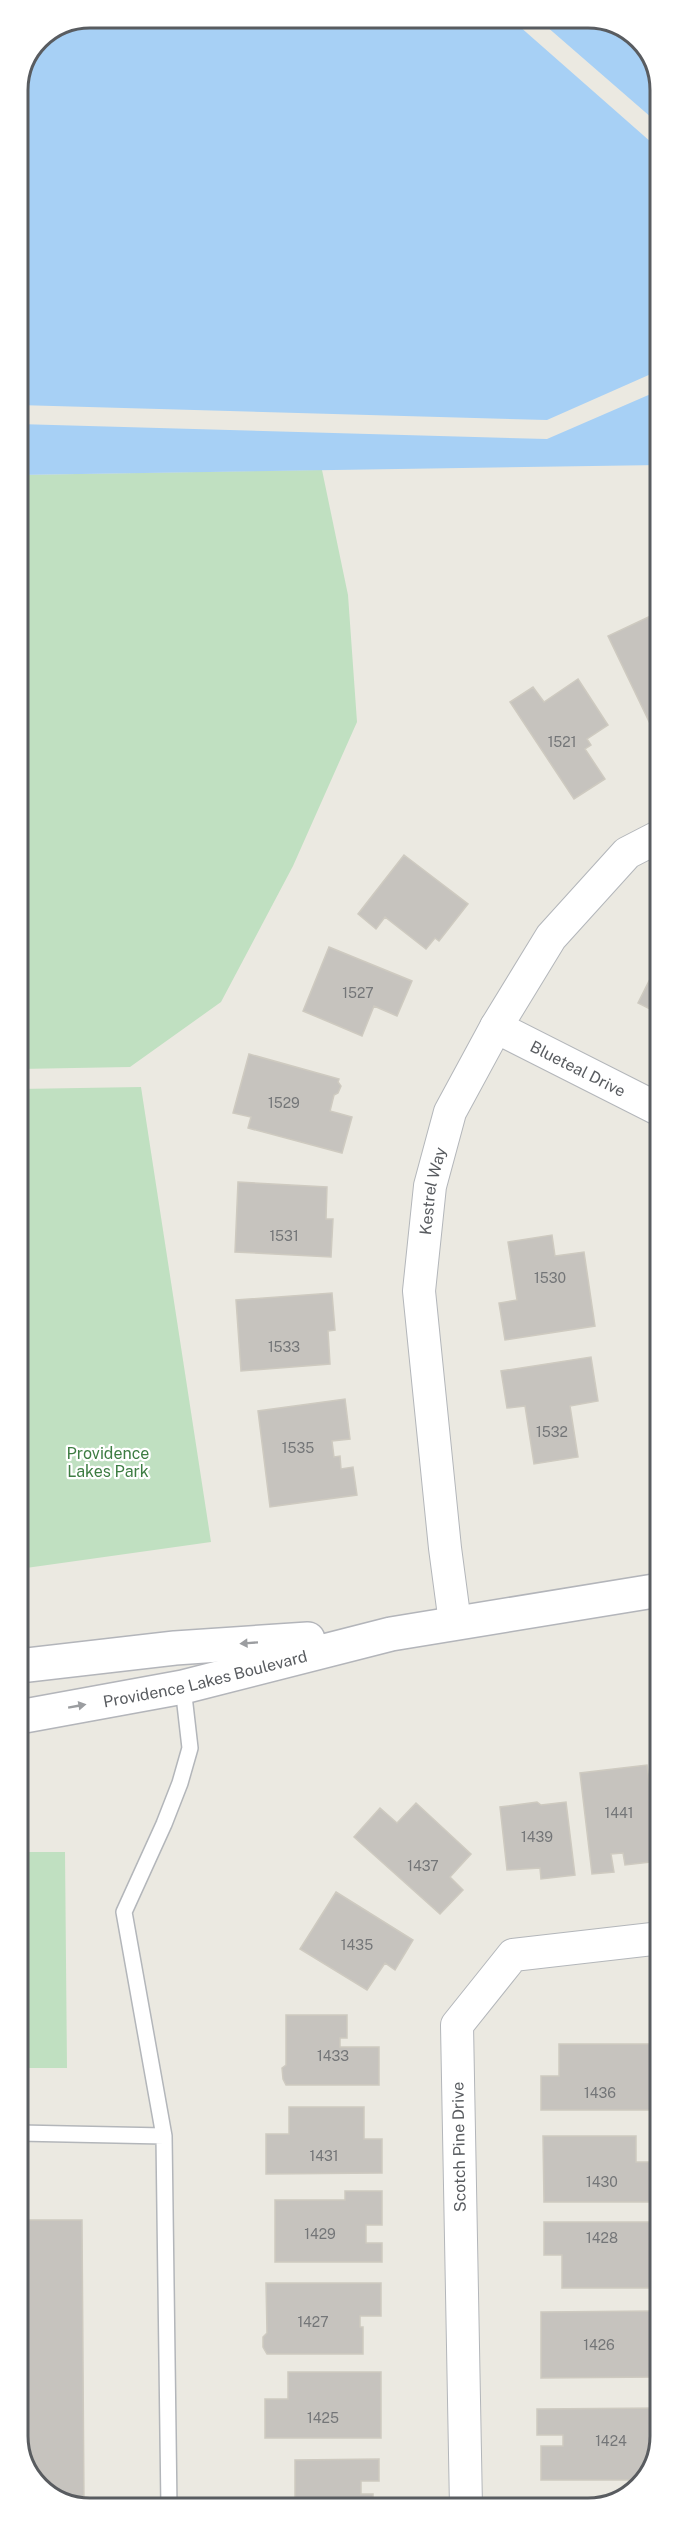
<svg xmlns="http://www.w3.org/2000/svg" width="679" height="2526" font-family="'Public Sans',sans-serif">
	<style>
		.green { fill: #c0e0c1 }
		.water { fill: #a7d0f5 }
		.building { fill: #c6c3be; stroke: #cecac0; stroke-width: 1.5 }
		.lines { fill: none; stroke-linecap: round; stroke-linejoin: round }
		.lane-casing { stroke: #b3b6ba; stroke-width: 18 }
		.street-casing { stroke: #b3b6ba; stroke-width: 34 }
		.secondary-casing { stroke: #b3b5ba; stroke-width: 36 }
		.lane { stroke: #fff; stroke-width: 15 }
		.street { stroke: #fff; stroke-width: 32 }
		.secondary { stroke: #fff; stroke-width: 33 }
		.oneway { fill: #9b9da0 }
		.labels { text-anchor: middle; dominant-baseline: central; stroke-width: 4.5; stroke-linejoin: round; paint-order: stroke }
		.number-label { font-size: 14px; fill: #747678 }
		.street-label { font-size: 16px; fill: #595c60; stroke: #fff }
		.park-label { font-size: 16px; fill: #3d7c42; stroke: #fff }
		.rim { fill: none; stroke: #595c60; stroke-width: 3 }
	</style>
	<rect width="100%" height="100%" fill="#ebe9e1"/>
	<path class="green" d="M322,470L348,595L357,722L293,866L221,1002L130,1067L19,1069L18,475Z
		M141,1087L211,1542L19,1569V1089Z
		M19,1852H65L67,2068H19Z"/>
	<path class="water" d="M91,18H510L660,150V370L547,420L18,405V90L40,39Z
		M538,19H597L636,36L660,76V125Z
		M660,390V465L18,475V424L547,439Z"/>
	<path class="building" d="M657,613L660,618V734L656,736L608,636Z
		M578,679L608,725L587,739L591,745L585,749L605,779L574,799L510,702L533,687L544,702Z
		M404,855L468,904L439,941L435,938L426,949L385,917L376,929L358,914Z
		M329,947L412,981L397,1016L374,1006L362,1036L303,1011Z
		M660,959V1014L638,1003Z
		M249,1054L339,1079L338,1082L341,1086L338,1093L334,1095L330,1111L352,1117L342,1153L248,1128L251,1117L233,1113Z
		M238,1182L327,1187L326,1219H333L331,1257L235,1252Z
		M552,1235L555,1256L584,1252L595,1326L505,1340L499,1303L517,1300L508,1242Z
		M332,1293L335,1330L328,1331L330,1364L241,1371L236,1300Z
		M591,1357L598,1401L570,1406L578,1457L534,1464L525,1406L507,1408L501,1371Z
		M345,1399L350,1439L332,1441L334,1457L340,1456L341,1469L353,1467L357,1495L270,1507L258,1411Z
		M647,1765L659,1861L625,1865L623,1853L611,1854L614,1872L592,1874L580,1773Z
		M537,1802L541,1805L566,1802L575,1875L541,1879L540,1868L507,1870L500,1807Z
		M416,1803L471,1854L450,1877L463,1890L440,1914L354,1837L380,1808L397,1823Z
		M336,1892L413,1940L395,1970L385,1963L367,1990L300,1949Z
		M286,2015H347V2038H340V2047H379V2085H286L283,2079L282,2068L286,2065Z
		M559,2044H657L658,2110H541V2076H559Z
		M289,2107H364V2139H382V2173L266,2174V2134H289Z
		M543,2136H636V2162H660V2202H544Z
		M345,2191H382V2225H366V2243H382V2262H275V2200H345Z
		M19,2220H82L84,2507L43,2490L19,2450Z
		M544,2222H660L661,2288H562V2255H544Z
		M266,2283H381V2316H360V2327H363V2354H267L263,2347V2337L267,2333Z
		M657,2311V2377L541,2378V2312Z
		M288,2372H381V2438H265V2399H288Z
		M661,2408V2436L646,2480H541V2446H563V2435H537V2409Z
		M379,2459V2481H361V2494H373V2507H295V2460Z"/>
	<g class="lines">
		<defs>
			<path id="lane" d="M19,2133L164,2136
				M169,2508L164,2136L124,1912L164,1824L180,1783L190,1748L183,1687"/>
			<g id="street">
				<path id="s1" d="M496,1027L660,1110"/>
				<path id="s2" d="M455,1623L445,1548L419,1291L430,1186L450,1112L496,1027L551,937L627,853L660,836"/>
				<path d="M466,2507L457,2025L513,1955L661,1938"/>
			</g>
			<g id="secondary">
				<path d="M19,1666L175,1648L308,1639"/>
				<path id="s3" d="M19,1717L183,1687L391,1634L660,1590"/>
			</g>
		</defs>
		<use href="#lane" class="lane-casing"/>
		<use href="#street" class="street-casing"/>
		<use href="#secondary" class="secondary-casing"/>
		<use href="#lane" class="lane"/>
		<use href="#street" class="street"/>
		<use href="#secondary" class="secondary"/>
	</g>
	<defs><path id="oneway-solid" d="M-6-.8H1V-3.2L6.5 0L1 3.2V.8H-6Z" transform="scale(1.5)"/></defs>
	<g class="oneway">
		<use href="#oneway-solid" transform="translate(249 1643) rotate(176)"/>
		<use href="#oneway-solid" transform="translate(77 1706) rotate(-10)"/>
	</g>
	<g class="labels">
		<g class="number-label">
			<text x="562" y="742">1521</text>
			<text x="358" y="993">1527</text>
			<text x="284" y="1103">1529</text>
			<text x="284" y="1236">1531</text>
			<text x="550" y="1278">1530</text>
			<text x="284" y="1347">1533</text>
			<text x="552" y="1432">1532</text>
			<text x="298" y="1448">1535</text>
			<text x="619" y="1813">1441</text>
			<text x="537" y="1837">1439</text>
			<text x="423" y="1866">1437</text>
			<text x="357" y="1945">1435</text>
			<text x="333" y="2056">1433</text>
			<text x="600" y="2093">1436</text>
			<text x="324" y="2156">1431</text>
			<text x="602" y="2182">1430</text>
			<text x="320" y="2234">1429</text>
			<text x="602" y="2238">1428</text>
			<text x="313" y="2322">1427</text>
			<text x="599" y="2345">1426</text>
			<text x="323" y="2418">1425</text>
			<text x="611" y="2441">1424</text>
		</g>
		<g class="street-label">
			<text stroke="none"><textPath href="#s1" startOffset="92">Blueteal Drive</textPath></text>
			<text stroke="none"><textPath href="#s2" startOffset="435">Kestrel Way</textPath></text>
			<text stroke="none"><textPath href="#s3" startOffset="190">Providence Lakes Boulevard</textPath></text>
			<text transform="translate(459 2147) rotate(-91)">Scotch Pine Drive</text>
		</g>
		<g class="park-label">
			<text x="108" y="1453">Providence<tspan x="108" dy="18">Lakes Park</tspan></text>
		</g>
	</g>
	<path d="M0 0H679V2526H0ZM90 28H588A62 62 0 0 1 650 90V2436A62 62 0 0 1 588 2498H90A62 62 0 0 1 28 2436V90A62 62 0 0 1 90 28Z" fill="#fff" fill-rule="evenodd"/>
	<path class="rim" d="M90 28H588A62 62 0 0 1 650 90V2436A62 62 0 0 1 588 2498H90A62 62 0 0 1 28 2436V90A62 62 0 0 1 90 28Z"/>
</svg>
